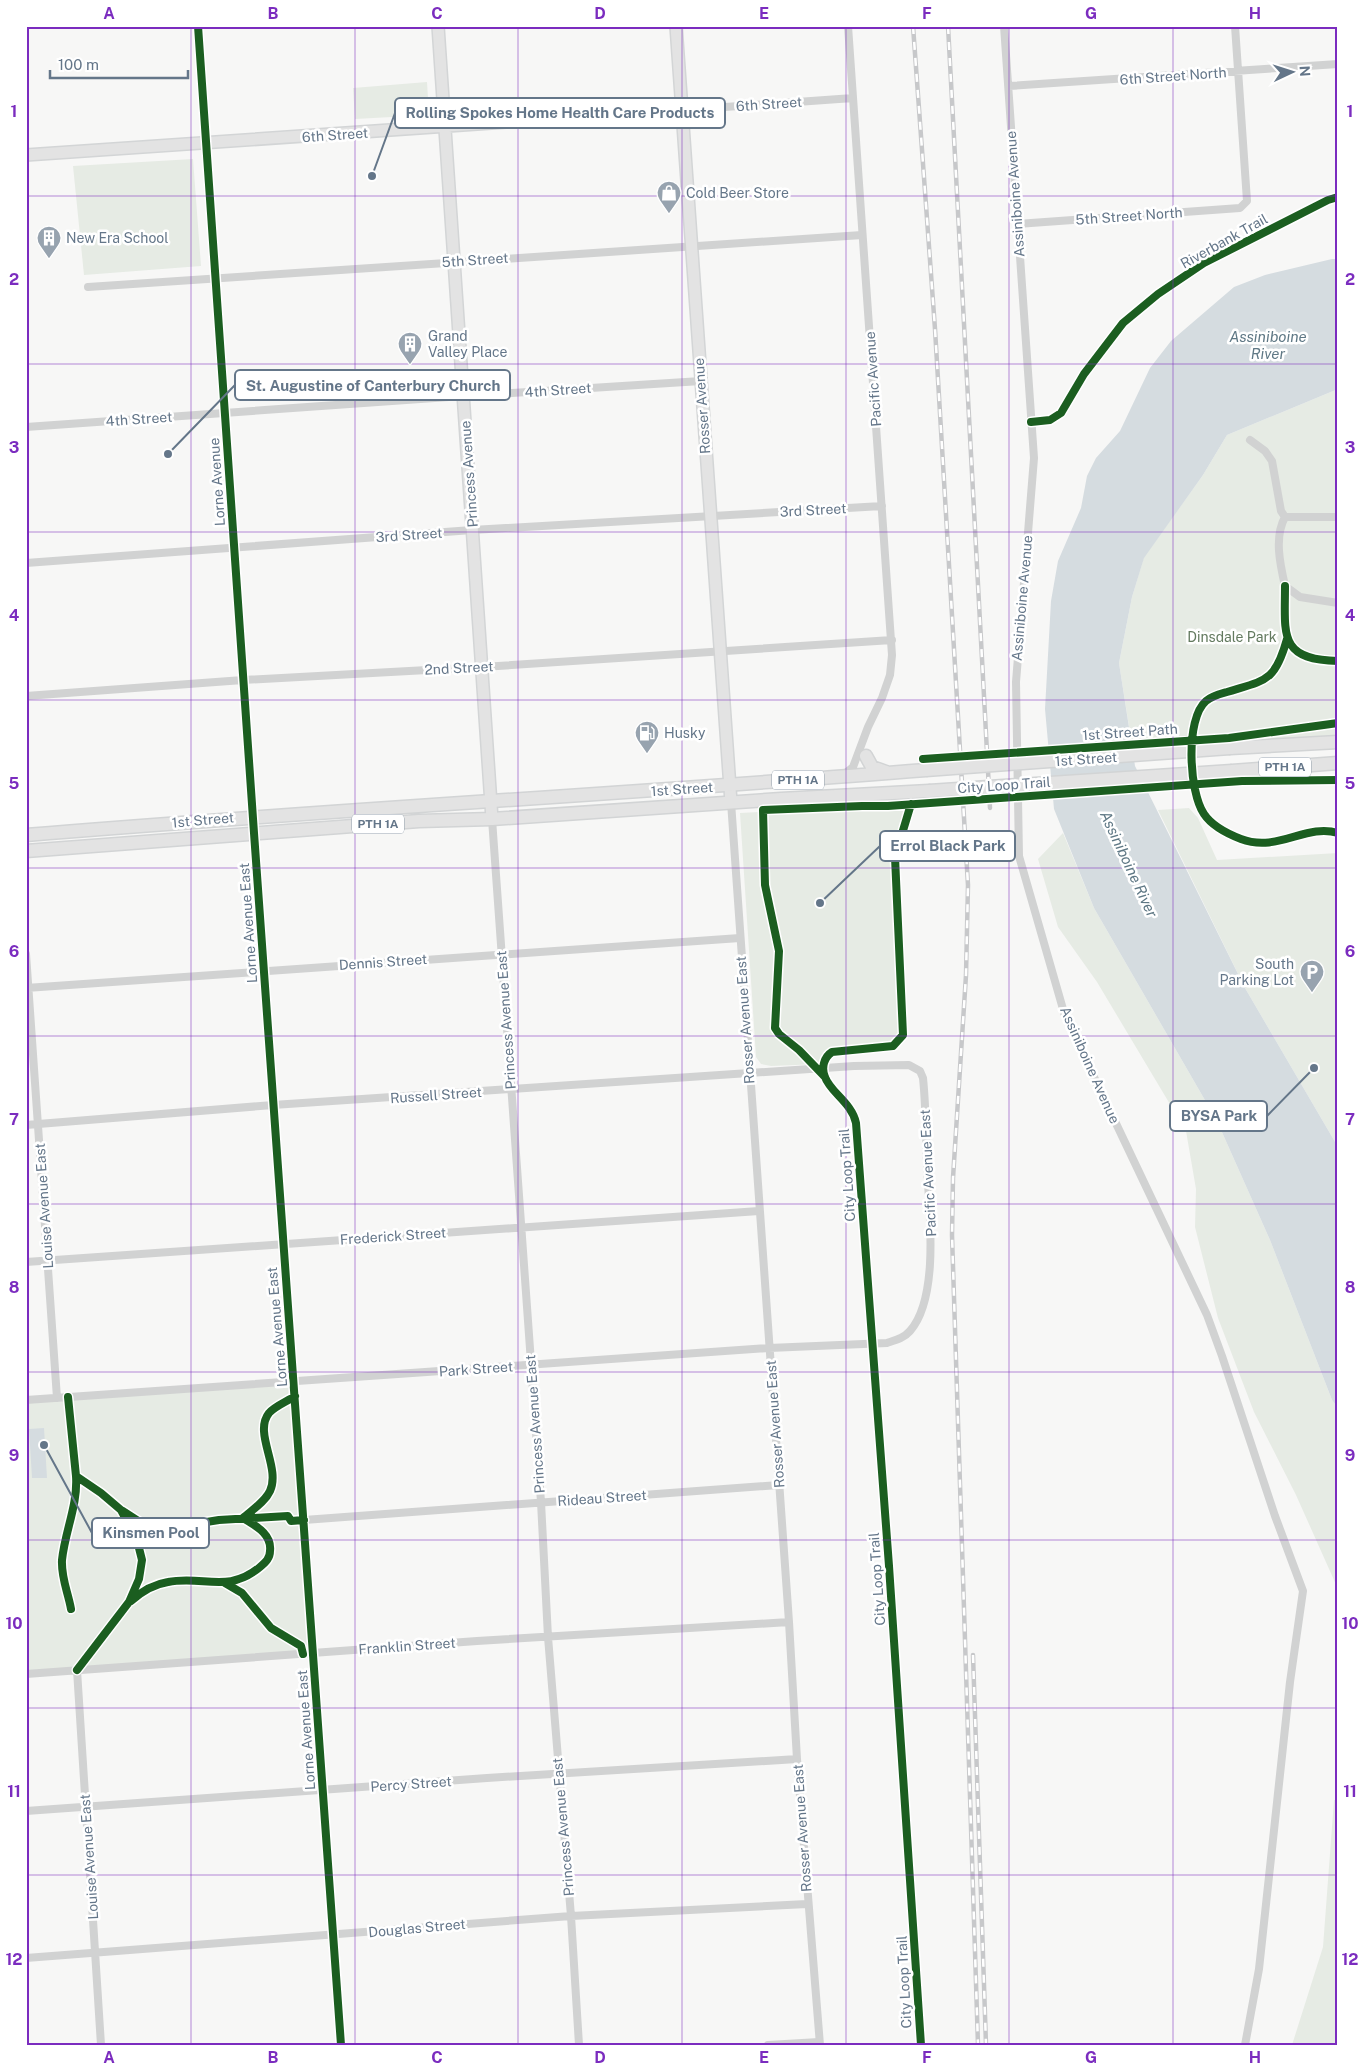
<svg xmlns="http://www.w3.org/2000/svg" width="1364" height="2071" font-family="'Public Sans',sans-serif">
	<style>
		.green { fill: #e6ebe4 }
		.water { fill: #d5dce0 }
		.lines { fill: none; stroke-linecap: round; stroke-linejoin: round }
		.secondary-casing { stroke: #d3d5d6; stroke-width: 14 }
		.primary-casing { stroke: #d2d4d5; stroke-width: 15 }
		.street { stroke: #d1d2d2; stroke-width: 8 }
		.secondary { stroke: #e3e3e3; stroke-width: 11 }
		.primary { stroke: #e3e3e3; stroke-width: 12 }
		.rail-casing { stroke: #c7c8ca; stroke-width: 4.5 }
		.rail { stroke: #fff; stroke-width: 2.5; stroke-dasharray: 8; stroke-linecap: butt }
		.primary-bridge-casing { stroke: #d2d4d5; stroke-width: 15; stroke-linecap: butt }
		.primary-bridge { stroke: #e3e3e3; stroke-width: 12 }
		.cycleway-casing { stroke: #fff; stroke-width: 11 }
		.cycleway { stroke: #1b5e20; stroke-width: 8 }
		.grid { fill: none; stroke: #7b2cbf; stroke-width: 1; stroke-opacity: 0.55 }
		.labels { text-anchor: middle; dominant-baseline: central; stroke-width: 5; stroke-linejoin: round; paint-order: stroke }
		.shield { fill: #fff; stroke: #929fac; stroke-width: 1 }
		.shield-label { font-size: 12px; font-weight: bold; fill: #647689 }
		.street-label { font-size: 14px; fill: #647689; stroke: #fff }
		.poi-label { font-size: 14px; fill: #647689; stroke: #fff; text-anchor: start }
		.park-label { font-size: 14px; fill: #637a5f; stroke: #fff }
		.water-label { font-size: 15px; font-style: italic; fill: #5f7885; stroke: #fff }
		.leader { fill: none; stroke: #647689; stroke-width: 2 }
		.callout-dot { fill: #647689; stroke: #fff; stroke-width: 2 }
		.callout { fill: #fff; stroke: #647689; stroke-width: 2 }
		.callout-label { font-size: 15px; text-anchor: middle; font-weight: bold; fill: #647689 }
		.neatline { fill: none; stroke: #7b2cbf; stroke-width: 2 }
		.grid-label { font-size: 16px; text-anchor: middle; font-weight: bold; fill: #7b2cbf }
	</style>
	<rect width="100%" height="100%" fill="#f7f7f6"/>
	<path class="green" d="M427,82L429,115L355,119L353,88Z
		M193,159L201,266L84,275L73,166Z
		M1338,389V739L1133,752L1119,663L1132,597L1144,557L1203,475L1227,435Z
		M864,806L900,807L906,812L893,853L901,1027L897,1039L890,1043L831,1050L824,1056L820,1064L771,1066L761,1064L756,1057L740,813Z
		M1189,808L1198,818L1217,860L1338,853V1147L1245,988L1158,810Z
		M1063,833L1094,908L1217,1121L1270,1240L1332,1400L1338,1408V1589L1296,1495L1254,1412L1218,1318L1195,1227L1196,1189L1186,1131L1097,982L1058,927L1038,859Z
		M294,1382L313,1654L26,1674V1400Z
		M1334,1800H1338V2045H1292L1323,1947Z"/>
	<path class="water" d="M1332,259H1338V389L1227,435L1203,475L1144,558L1132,597L1119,663L1135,766L1245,988L1338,1147V1408L1332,1400L1270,1240L1217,1121L1094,908L1054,809L1045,709L1051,601L1058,561L1081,508L1087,476L1096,458L1120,431L1150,368L1171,341L1234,287L1265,275Z
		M44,1428L47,1478H32L29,1429Z"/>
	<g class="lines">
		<defs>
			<path id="secondary" d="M438,26L492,819
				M676,26L731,802
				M26,155L682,110"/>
			<path id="primary" d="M1230,748L1338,742
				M866,756L872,767L886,772
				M1232,771L1338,763
				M26,835C326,810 626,794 926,770
				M26,851L419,821L492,819L781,799L929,791"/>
		</defs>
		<use href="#secondary" class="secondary-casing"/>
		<use href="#primary" class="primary-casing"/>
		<path class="street" d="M198,26L254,833L341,2045
			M1004,26L1034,458L1016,682L1019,856L1065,1016L1207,1315L1222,1356L1275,1516L1303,1591L1290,1682L1259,1969L1245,2045
			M1009,86L1338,64
			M682,110L853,98
			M1017,224L1240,208L1247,201L1235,26
			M88,287L862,235
			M26,427L463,396L701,381
			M1250,440L1265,451L1272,461L1281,511L1285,517
			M1338,517H1285C1274,537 1280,564 1285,586L1300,597L1338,603
			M26,563L472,530L882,506
			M26,696L243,680L482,667L892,640
			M843,775L853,767L868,727L882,698L890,675L892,655L848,26
			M731,802L789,1622L797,1759L820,2045
			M492,819L541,1502L548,1637L571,1916L579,2045
			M26,954L57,1398
			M26,988L740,938
			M26,1125L273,1105L854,1066L909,1065L920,1071L923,1078C926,1107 926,1137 927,1166C929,1209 940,1297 910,1331C904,1338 896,1340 887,1343L769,1348L26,1400
			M26,1262L759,1211
			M304,1520L779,1485
			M77,1670L101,2045
			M26,1674L477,1641L789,1622
			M26,1811L487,1778L797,1759
			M26,1958L571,1916L807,1904
			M768,2045L819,2042"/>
		<use href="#secondary" class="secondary"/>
		<use href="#primary" class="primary"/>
		<defs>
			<path id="rail" d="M913,26L935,329L968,885L966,975L953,1178L952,1235L978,2045
				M948,26L990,808
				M973,1655L986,2045"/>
		</defs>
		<use href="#rail" class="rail-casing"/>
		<use href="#rail" class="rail"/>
		<defs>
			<path id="primary-bridge" d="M926,770L1230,748
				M929,791L1232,771"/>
		</defs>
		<use href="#primary-bridge" class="primary-bridge-casing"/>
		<use href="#primary-bridge" class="primary-bridge"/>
		<defs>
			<path id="cycleway" d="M198,26L254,833L341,2045
				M1031,422L1050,420L1061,413L1084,374L1123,323L1158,294L1204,263L1328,200L1338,197
				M1285,586C1285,634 1278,660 1338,661
				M1287,639C1275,682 1266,680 1227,692C1220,694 1212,696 1206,701C1185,719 1189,792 1204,814C1212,826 1228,834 1241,839C1278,853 1306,823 1338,833
				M923,759L1229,738L1338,723
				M911,804L895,857L903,1035L893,1046L832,1052C824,1057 821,1068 825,1077C830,1092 852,1103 856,1123L889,1566L921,2045
				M825,1077L799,1050L779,1034L775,1028L779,951L765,885L763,810L862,806H888L1242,781L1338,780
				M68,1397L76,1476L101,1493L121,1510L137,1540L142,1560L139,1579L129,1602L77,1670
				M123,1511L140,1522L163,1529L219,1520L288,1516L291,1521L304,1520
				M243,1518C252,1510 265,1502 270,1491C281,1467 253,1433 269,1413C275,1406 288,1401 295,1396
				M225,1583L242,1593L271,1628L301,1646L303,1654
				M131,1601C141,1592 155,1584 168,1582C203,1575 228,1594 260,1567C266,1562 270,1558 270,1551C272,1534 256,1526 243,1518
				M71,1609C68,1592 61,1578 62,1560C65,1531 78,1505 76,1476"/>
		</defs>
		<use href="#cycleway" class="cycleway-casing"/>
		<use href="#cycleway" class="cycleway"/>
	</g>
	<path class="grid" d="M191,26V2045M355,26V2045M518,26V2045M682,26V2045M846,26V2045M1009,26V2045M1173,26V2045M26,196H1338M26,364H1338M26,532H1338M26,700H1338M26,868H1338M26,1036H1338M26,1204H1338M26,1372H1338M26,1540H1338M26,1708H1338M26,1875H1338"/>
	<defs>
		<symbol id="shop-pin" viewBox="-11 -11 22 30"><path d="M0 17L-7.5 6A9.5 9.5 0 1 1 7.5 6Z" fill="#97a3af" stroke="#fff"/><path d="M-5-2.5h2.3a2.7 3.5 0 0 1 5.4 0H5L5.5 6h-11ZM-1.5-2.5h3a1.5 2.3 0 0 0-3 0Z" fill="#fff"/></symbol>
		<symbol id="building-pin" viewBox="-11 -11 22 30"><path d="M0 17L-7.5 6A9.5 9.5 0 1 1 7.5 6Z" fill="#97a3af" stroke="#fff"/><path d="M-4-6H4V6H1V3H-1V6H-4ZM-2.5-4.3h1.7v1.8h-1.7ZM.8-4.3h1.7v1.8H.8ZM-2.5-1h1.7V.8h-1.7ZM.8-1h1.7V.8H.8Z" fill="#fff"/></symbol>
		<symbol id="fuel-pin" viewBox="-11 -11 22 30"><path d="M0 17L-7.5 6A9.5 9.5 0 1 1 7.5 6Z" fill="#97a3af" stroke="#fff"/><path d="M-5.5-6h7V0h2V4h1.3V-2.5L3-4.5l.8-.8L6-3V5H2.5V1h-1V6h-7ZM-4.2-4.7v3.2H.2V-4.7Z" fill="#fff"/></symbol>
		<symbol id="parking-pin" viewBox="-11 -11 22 30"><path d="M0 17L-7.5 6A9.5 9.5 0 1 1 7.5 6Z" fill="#97a3af" stroke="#fff"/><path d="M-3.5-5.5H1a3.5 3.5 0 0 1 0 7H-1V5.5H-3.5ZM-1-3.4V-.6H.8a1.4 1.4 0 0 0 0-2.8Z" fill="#fff"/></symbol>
	</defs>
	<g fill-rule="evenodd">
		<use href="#shop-pin" x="655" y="179" width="28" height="38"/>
		<use href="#building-pin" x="35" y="224" width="28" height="38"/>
		<use href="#building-pin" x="396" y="330" width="28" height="38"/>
		<use href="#fuel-pin" x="633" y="719" width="28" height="38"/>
		<use href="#parking-pin" x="1298" y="958" width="28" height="38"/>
	</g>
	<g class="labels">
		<g class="shield">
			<rect x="1259" y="757.5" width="52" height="19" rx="4"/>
			<rect x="772" y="770.5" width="52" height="19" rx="4"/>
			<rect x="352" y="814.5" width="52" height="19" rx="4"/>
		</g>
		<g class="shield-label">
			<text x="1285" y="767">PTH 1A</text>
			<text x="798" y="780">PTH 1A</text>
			<text x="378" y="824">PTH 1A</text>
		</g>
		<g class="street-label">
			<text transform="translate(1173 76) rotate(-4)">6th Street North</text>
			<text transform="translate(769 104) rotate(-4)">6th Street</text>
			<text transform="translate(335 135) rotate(-4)">6th Street</text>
			<text transform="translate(1015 194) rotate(-94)">Assiniboine Avenue</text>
			<text transform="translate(1129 216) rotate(-4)">5th Street North</text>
			<text transform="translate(1224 241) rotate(-29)">Riverbank Trail</text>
			<text transform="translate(475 260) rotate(-4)">5th Street</text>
			<text transform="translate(873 379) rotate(-94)">Pacific Avenue</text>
			<text transform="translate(558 390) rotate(-4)">4th Street</text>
			<text transform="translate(702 406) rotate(-94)">Rosser Avenue</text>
			<text transform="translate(139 419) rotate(-4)">4th Street</text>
			<text transform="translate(469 474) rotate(-94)">Princess Avenue</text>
			<text transform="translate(217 482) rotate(-94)">Lorne Avenue</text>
			<text transform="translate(813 510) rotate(-3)">3rd Street</text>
			<text transform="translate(409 535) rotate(-4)">3rd Street</text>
			<text transform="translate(1022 598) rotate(-85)">Assiniboine Avenue</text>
			<text transform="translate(459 668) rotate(-3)">2nd Street</text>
			<text transform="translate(1130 732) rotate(-4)">1st Street Path</text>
			<text transform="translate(1086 759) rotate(-4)">1st Street</text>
			<text transform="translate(1004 785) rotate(-4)">City Loop Trail</text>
			<text transform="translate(682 789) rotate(-4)">1st Street</text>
			<text transform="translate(203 820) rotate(-5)">1st Street</text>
			<text transform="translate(248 923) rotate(-94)">Lorne Avenue East</text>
			<text transform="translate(383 962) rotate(-4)">Dennis Street</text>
			<text transform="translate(506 1020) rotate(-94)">Princess Avenue East</text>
			<text transform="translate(745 1020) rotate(-94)">Rosser Avenue East</text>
			<text transform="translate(1090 1065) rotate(66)">Assiniboine Avenue</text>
			<text transform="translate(436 1095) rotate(-4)">Russell Street</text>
			<text transform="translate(928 1173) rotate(-93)">Pacific Avenue East</text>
			<text transform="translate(847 1175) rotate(-94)">City Loop Trail</text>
			<text transform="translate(44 1206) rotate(-94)">Louise Avenue East</text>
			<text transform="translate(393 1236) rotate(-4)">Frederick Street</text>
			<text transform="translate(277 1327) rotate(-95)">Lorne Avenue East</text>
			<text transform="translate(476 1369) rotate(-4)">Park Street</text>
			<text transform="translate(535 1424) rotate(-94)">Princess Avenue East</text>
			<text transform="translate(775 1424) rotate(-94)">Rosser Avenue East</text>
			<text transform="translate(602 1498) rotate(-4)">Rideau Street</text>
			<text transform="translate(877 1579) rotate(-94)">City Loop Trail</text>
			<text transform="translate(407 1646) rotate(-4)">Franklin Street</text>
			<text transform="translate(306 1730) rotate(-94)">Lorne Avenue East</text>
			<text transform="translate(411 1784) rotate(-4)">Percy Street</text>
			<text transform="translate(563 1827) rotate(-95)">Princess Avenue East</text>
			<text transform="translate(802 1828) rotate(-94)">Rosser Avenue East</text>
			<text transform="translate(89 1857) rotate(-94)">Louise Avenue East</text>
			<text transform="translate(417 1928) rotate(-5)">Douglas Street</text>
			<text transform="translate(904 1982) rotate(-93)">City Loop Trail</text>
		</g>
		<g class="poi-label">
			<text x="686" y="193">Cold Beer Store</text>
			<text x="66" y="238">New Era School</text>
			<text x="428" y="336">Grand<tspan x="428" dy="16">Valley Place</tspan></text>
			<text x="664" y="733">Husky</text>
			<text x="1294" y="964" text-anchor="end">South<tspan x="1294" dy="16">Parking Lot</tspan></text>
		</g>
		<g class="park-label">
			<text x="1232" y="637">Dinsdale Park</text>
		</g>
		<g class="water-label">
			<text x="1268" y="336">Assiniboine<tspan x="1268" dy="17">River</tspan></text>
			<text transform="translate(1129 864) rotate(65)">Assiniboine River</text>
		</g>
	</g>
	<path class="leader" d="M372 176L395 113M168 454L235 385M820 903L880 846M1314 1068L1267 1116M44 1445L92 1533"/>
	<g class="callout-dot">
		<circle cx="372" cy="176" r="5"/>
		<circle cx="168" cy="454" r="5"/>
		<circle cx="820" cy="903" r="5"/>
		<circle cx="1314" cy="1068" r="5"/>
		<circle cx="44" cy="1445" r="5"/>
	</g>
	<g class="callout">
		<rect x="395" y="98" width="330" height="30" rx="5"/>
		<rect x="235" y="370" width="275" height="30" rx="5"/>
		<rect x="880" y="831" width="135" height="30" rx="5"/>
		<rect x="1170" y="1101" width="97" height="30" rx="5"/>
		<rect x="92" y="1518" width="117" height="30" rx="5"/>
	</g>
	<g class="callout-label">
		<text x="560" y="118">Rolling Spokes Home Health Care Products</text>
		<text x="373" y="391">St. Augustine of Canterbury Church</text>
		<text x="948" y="851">Errol Black Park</text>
		<text x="1219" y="1121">BYSA Park</text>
		<text x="151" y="1538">Kinsmen Pool</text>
	</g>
	<rect width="1364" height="2071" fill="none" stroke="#ffffff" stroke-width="55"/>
	<g transform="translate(1292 72) rotate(86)" stroke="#ffffff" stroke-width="4" paint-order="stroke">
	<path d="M0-4L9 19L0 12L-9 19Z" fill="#647689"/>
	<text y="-8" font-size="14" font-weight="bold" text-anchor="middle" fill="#647689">N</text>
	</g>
	<path d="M50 70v8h138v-8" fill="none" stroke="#647689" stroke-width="2.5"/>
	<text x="58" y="70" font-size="15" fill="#647689" stroke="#ffffff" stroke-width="4" paint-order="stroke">100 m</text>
	<rect x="28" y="28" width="1308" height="2016" class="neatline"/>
	<g class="grid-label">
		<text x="109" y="19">A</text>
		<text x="273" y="19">B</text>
		<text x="437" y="19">C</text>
		<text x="600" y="19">D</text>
		<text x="764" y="19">E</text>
		<text x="927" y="19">F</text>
		<text x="1091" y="19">G</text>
		<text x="1255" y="19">H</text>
		<text x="14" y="117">1</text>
		<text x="1350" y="117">1</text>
		<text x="14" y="285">2</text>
		<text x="1350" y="285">2</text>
		<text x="14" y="453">3</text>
		<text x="1350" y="453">3</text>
		<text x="14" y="621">4</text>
		<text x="1350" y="621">4</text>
		<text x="14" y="789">5</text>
		<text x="1350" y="789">5</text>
		<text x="14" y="957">6</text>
		<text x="1350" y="957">6</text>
		<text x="14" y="1125">7</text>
		<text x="1350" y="1125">7</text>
		<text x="14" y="1293">8</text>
		<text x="1350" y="1293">8</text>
		<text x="14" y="1461">9</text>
		<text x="1350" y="1461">9</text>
		<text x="14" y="1629">10</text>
		<text x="1350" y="1629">10</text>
		<text x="14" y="1797">11</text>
		<text x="1350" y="1797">11</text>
		<text x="14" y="1965">12</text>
		<text x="1350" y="1965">12</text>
		<text x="109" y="2063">A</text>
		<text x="273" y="2063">B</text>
		<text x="437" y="2063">C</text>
		<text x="600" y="2063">D</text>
		<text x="764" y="2063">E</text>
		<text x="927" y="2063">F</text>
		<text x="1091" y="2063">G</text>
		<text x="1255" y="2063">H</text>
	</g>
</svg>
